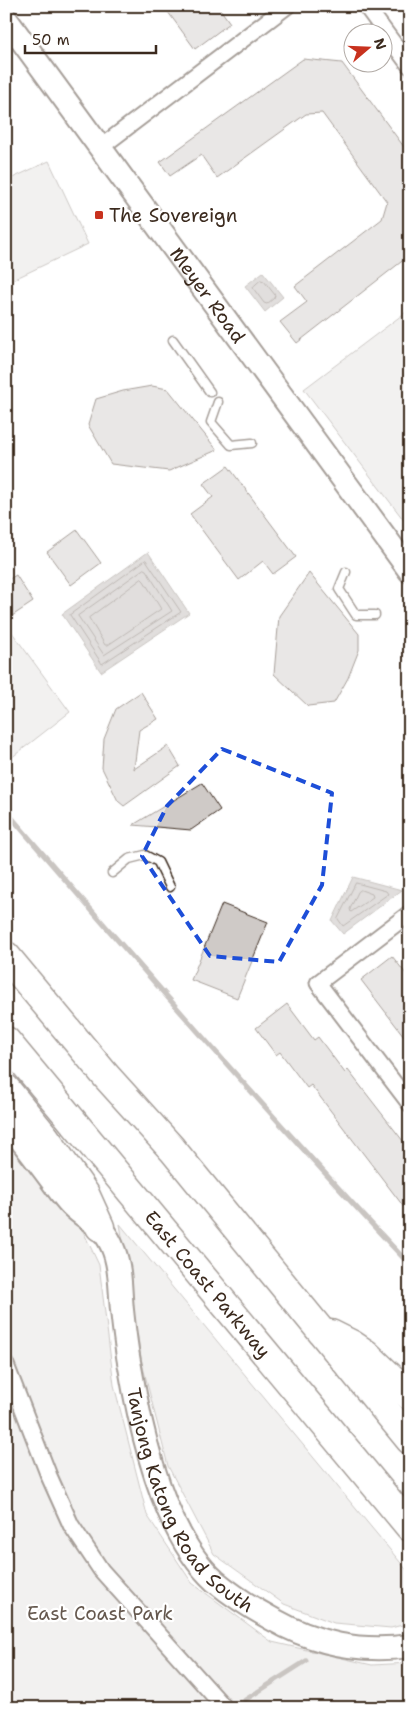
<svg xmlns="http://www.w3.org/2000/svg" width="416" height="1714" font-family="'Shantell Sans',sans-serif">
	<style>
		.green { fill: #e2e0de; stroke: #8e857e }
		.water { fill: #bcb6b3; stroke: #887e77 }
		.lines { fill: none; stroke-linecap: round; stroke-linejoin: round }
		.shore { stroke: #6f625a; stroke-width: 1 }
		.stream { stroke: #887e77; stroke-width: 5 }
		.building { fill: #cfcac7; stroke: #3b2a1e }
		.lane-casing { stroke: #3b2a1e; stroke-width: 11 }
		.street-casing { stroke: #3b2a1e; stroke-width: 19 }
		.secondary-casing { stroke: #3b2a1e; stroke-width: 26 }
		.highway-casing { stroke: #3b2a1e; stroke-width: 31 }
		.lane { stroke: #fff; stroke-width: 8 }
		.street { stroke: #fff; stroke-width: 15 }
		.secondary { stroke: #fff; stroke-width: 22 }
		.highway { stroke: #fff; stroke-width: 28 }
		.marked { fill: none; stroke: #1d4ed8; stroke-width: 4; stroke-dasharray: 10 6; stroke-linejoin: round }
		.poi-dot { fill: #c8321e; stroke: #fff; stroke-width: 2 }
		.labels { text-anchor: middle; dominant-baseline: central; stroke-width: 4.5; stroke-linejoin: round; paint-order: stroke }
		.poi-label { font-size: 19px; fill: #3b2a1e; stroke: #fff; text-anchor: start }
		.street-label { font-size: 19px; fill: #3b2a1e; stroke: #fff }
		.park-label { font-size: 19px; fill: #65584e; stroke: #fff }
	</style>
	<rect width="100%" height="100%" fill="#fff"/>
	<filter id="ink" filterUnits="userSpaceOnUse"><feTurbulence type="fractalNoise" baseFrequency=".02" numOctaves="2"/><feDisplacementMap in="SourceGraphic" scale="10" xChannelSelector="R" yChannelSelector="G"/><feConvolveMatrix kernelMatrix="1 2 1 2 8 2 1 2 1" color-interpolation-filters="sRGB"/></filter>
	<g filter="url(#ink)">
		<path class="green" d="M49,161L88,244L6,283V181Z
			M410,309V520L406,523L304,389Z
			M11,631L70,712L6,762V635Z
			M6,1115L66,1195L99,1265L114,1385L147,1515L192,1583L272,1642L372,1665L410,1663V1708H6Z
			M120,1224L410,1574V1623L391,1628L334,1623L284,1604L214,1554L168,1466L142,1363Z"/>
		<path class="water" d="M263,272L283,297L265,312L245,286Z
			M148,552L189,613L101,672L62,614Z
			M353,877L402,890L343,934L332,921Z"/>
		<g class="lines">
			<path class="shore" d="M261,280L264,281L275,295L274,298L267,304L264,303L253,288L254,286Z
				M146,560L181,612L102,664L70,615Z
				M144,569L146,570L172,611L104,655L78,616Z
				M142,579L144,581L161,609L108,645H105L89,618Z
				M356,883L386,891L388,894L343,926L338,919Z
				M361,890L372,894L373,897L351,912L350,909L358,892Z"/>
			<path class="stream" d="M6,811C138,965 271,1117 410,1265
				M245,1700L306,1661"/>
		</g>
		<path class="building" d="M176,6H218L230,23L195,49L168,12Z
			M303,59L342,63L410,155V255L297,343L280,322L307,302L295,286L382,219L387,202L322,113L306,114L217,178L201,155L170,176L160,162Z
			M152,386L168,389L217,450L169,471L111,464L88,425L96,399L123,391Z
			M228,466L296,557L273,574L263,561L239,580L190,514L213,497L203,484Z
			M77,530L101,563L71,585L47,552Z
			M309,573L359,634V650L348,678L334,703L308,706L274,674L279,616Z
			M16,575L33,602L6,620V581Z
			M141,692L158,719L139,730L134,769L168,746L180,766L124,806L118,801L102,768L104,739L116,709Z
			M202,783L220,810L191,830L133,825Z
			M222,904L268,922L237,998L191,980Z
			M392,956L410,979V1044L361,980Z
			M287,1004L314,1040L318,1037L345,1073L348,1070L410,1150V1215L311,1085L307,1088L280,1052L276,1055L256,1028Z"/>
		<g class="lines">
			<defs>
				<path id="lane" d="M173,340L210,392
					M218,402L211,422L231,445L252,443
					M346,572L339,589L356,615H375
					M112,873L129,859L145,855L158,862L170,887"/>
				<path id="street" d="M366,6L410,66
					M101,147L287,6
					M410,913L318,983L410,1104
					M6,1365L49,1476L71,1525L101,1570L225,1708"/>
				<g id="secondary">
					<path id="s1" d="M6,19L410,571"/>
					<path id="s2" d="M6,1121C22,1141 37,1161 52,1181C58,1189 64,1198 71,1205C89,1223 104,1223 114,1251C121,1269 120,1291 122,1310C124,1329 126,1348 130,1367C141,1432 164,1535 215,1581C233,1596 252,1608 272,1619C316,1644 360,1653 410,1646"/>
				</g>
				<g id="highway">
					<path d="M6,956L106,1076L172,1149L410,1440"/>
					<path id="s3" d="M6,1041L410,1527"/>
					<path d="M6,1089L45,1137L85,1194L100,1227"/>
					<path d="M331,1334L351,1344L366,1354L410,1396"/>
				</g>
			</defs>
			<use href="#lane" class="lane-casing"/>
			<use href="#street" class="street-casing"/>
			<use href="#secondary" class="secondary-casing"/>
			<use href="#highway" class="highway-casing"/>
			<use href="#lane" class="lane"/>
			<use href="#street" class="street"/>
			<use href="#secondary" class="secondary"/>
			<use href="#highway" class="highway"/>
		</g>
	</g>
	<path d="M0 0H416V1714H0ZM222,749L332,793L322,885L279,962L210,956L142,856L167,806Z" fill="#fff" fill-opacity=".55" fill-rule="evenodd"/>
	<path class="marked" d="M222,749L332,793L322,885L279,962L210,956L142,856L167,806Z"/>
	<rect class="poi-dot" x="94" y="210" width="10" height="10" rx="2.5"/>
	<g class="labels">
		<g class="poi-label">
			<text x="109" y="215">The Sovereign</text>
		</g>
		<g class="street-label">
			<text stroke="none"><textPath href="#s1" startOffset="342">Meyer Road</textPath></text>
			<text stroke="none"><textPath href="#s3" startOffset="316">East Coast Parkway</textPath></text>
			<text stroke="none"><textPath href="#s2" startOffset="438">Tanjong Katong Road South</textPath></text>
		</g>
		<g class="park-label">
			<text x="100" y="1613">East Coast Park</text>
		</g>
	</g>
	<rect width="416" height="1714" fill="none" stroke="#fff" stroke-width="25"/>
	<rect x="12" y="12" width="391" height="1689" fill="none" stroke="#3b2a1e" stroke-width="2" filter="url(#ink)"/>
	<g transform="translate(368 48) rotate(71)"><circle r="24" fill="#ffffff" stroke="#b1aaa5"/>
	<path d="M0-4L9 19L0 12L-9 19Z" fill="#c8321e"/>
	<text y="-8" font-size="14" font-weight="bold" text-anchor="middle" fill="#3b2a1e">N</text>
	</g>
	<path d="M25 45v8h131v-8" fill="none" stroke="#3b2a1e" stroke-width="2.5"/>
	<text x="32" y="45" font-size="15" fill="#3b2a1e" stroke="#ffffff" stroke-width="4" paint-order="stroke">50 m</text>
</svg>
